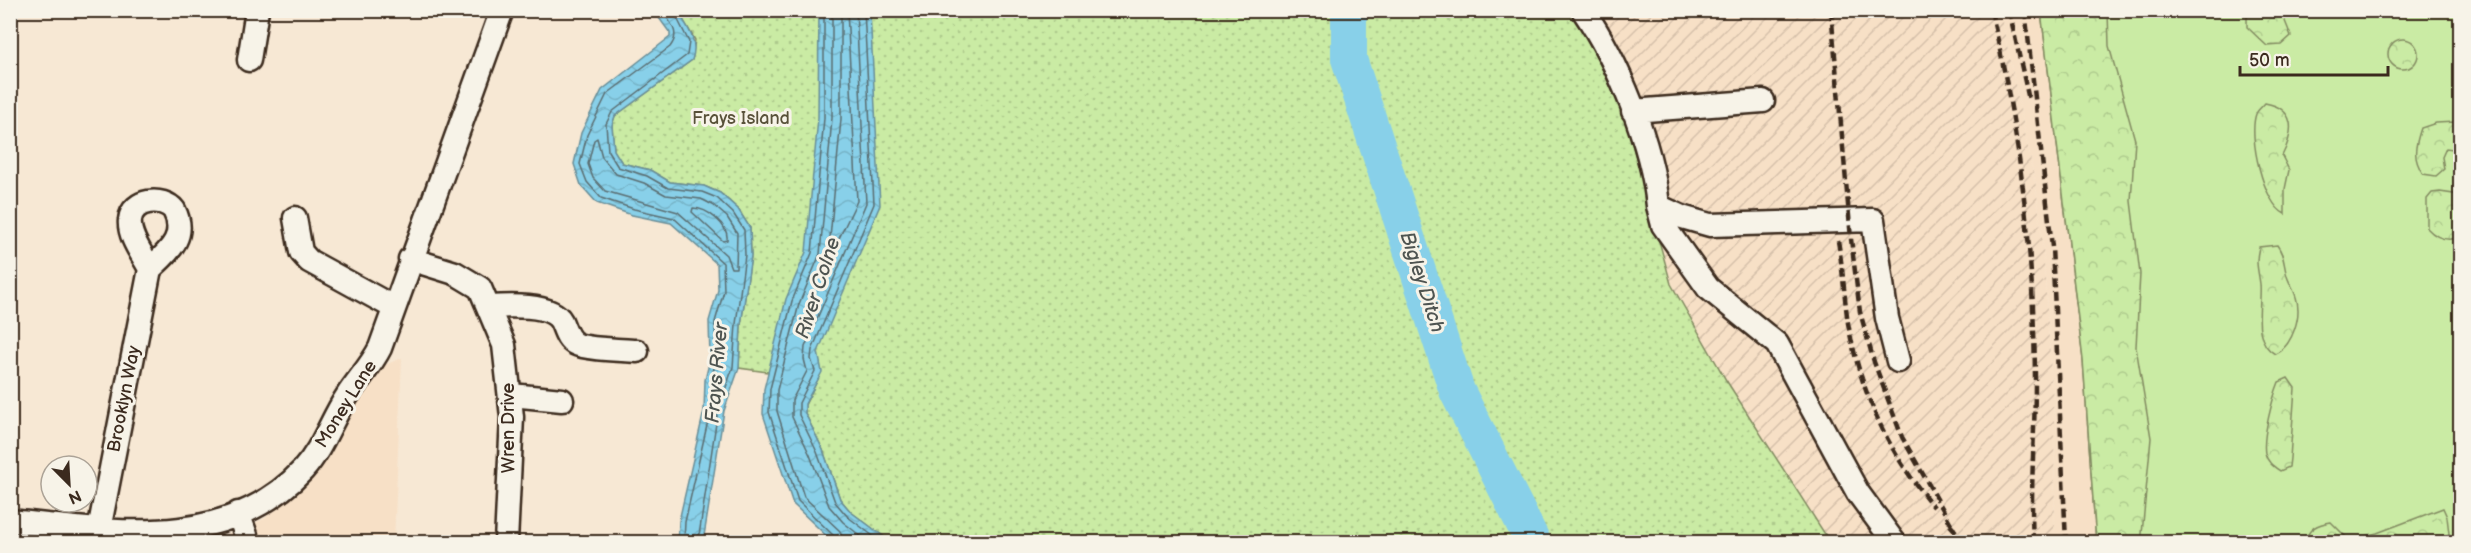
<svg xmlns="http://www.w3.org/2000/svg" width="2471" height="553" font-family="'Balsamiq Sans',sans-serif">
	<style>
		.built { fill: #f7e0c6 }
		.industrial { fill: url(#industrial-furrows) }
		.grass { fill: #caeba4; stroke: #828a61; stroke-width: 1.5 }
		.forest { fill: url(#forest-crowns); stroke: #828a61; stroke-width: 1.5 }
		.park { fill: url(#park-dots); stroke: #828a61; stroke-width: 1.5 }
		.water { fill: url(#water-waves); stroke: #698e98; stroke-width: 1.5 }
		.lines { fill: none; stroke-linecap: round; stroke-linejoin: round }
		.shore { stroke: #5a6c6f; stroke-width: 1.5 }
		.river { stroke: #88d0e9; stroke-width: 36 }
		.minor-casing { stroke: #3b2a1e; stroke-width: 27 }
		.minor { stroke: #f7f3e8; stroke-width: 22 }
		.rail { stroke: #3b2a1e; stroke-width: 4.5; stroke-dasharray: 9 4.5; stroke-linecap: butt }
		.labels { text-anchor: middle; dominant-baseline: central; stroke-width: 6; stroke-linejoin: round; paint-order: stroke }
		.park-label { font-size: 18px; fill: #585139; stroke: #f7f3e8 }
		.street-label { font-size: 18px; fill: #3b2a1e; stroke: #f7f3e8 }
		.water-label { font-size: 20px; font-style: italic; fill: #4e5451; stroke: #f7f3e8 }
	</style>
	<defs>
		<pattern id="industrial-furrows" width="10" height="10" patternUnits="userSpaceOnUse" patternTransform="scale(1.5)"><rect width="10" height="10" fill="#f7e0c6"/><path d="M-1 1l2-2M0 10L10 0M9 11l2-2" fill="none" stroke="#d5c0aa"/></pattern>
		<pattern id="forest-crowns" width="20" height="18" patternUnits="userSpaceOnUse" patternTransform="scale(1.5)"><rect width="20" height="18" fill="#caeba4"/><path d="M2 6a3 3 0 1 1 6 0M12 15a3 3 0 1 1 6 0" fill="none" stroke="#aeca8d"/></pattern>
		<pattern id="park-dots" width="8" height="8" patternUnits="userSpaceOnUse" patternTransform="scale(1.5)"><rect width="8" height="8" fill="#caeba4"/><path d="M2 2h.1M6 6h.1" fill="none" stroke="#aeca8d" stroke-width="1.8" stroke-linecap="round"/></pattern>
		<pattern id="water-waves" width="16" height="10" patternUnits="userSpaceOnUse" patternTransform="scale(1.5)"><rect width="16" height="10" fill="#88d0e9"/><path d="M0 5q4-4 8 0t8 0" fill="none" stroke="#76b3c7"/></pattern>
	</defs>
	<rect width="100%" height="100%" fill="#f7e8d4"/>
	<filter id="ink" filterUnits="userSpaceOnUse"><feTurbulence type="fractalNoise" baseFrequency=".0167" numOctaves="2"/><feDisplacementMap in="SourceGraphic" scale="12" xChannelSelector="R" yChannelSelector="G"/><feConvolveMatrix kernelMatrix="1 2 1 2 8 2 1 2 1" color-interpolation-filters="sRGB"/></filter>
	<g filter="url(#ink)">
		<path class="built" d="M2000,11H2041L2083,360L2096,542H2055L2054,418L2043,247L2036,186Z
			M402,358L394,542H219V538L264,519L303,487L367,384L382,366Z"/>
		<path class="industrial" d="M1570,11H2000L2036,186L2043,247L2054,418L2055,542H1984L1982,539L1980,542H1830L1726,380L1671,284L1625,118Z"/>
		<path class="grass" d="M2041,11H2460V542H2096L2083,360Z"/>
		<path class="forest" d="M2041,11H2108L2109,46L2135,140L2131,201L2140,274L2136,347L2151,438L2142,534L2143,542H2096L2083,360Z
			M2247,11H2281L2291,36L2281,45L2267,46L2247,27Z
			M2388 54a15 15 0 1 1 30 0a15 15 0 1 1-30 0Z
			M2265,103C2297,109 2294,132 2282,156L2289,170L2285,189V214C2263,204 2248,136 2256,114C2257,110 2262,107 2265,103Z
			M2436,123L2455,122L2460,126V150L2446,148L2442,157L2444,169L2436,176L2423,174C2412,158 2415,146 2421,128Z
			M2440,192L2460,195V237C2447,242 2436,238 2427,228V199L2432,193Z
			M2277,245C2285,256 2283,263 2287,276C2289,283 2294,290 2296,297C2302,315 2293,346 2275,354C2251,340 2262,306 2260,284C2258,268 2255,264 2259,247Z
			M2288,378L2295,388L2290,458L2289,467L2280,471C2273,466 2267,462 2265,453C2262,437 2273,397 2279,382Z
			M2443,508L2447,517L2450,542H2307C2306,528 2319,524 2331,522L2349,540L2377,533Z"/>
		<path class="park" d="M678,11H1570L1582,26L1625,118L1671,284L1726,380L1830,542H891L851,512L840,499L823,450L805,413V405L818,379L739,368L741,325L751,256L750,228L738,209L720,193L704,186L670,182L650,170L622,163L614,151L612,125L615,116L692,60L695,40Z"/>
		<path class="water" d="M654,11H678C687,27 699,40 692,60L615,116L612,125L614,150L622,163L650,170L670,182L704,186L720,193L738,209L750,228L751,256L741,325L739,368L724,411L703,542H678L679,521L704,411L705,380L710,359L709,321L718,290L717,264L671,223L632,215L597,203L581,185L574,164L581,133L602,90L670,37V33Z
			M819,11H870L880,205L818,352L822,372L805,404V413L823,450L840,499L851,512L891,542H833L793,504L763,414L764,389L786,299L806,252L818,118Z"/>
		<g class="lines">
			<path class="shore" d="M662,10C671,24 681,33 670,47L607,94L587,135L580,164L587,182L601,198L634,209L674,218L723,263L724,291L715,322L716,360L711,381L710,412L685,522L684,542
				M673,10L689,42L687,55L612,112L606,124L608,151L618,167L647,176L668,188L702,192L717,198L733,213L744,230L745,255L736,324L733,367L718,410L698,542
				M824,10V118L812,253L792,301L770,389L769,412L798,501L834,536L836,542
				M832,10V118L820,254L799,304L777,390V411L804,497L840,531L844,542
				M841,10V119L829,249L832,253L857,201L847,10
				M856,10L866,203L805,347L804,359L807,371L792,400V417L810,455L829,506L843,522L868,542
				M864,10L874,204L812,350L811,359L815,371L799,403V415L817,452L835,502L848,517L881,542
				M597,138L602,157L616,174L644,183L666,195L701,199L713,205L727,217L737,233L736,268H731L726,255L678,212L605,191L593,178L588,164L594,140Z
				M693,208C707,208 729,225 727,240L723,241L692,212Z"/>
			<path class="river" d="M1349,10V59L1457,391L1533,542"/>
			<defs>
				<path id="minor" d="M1583,10C1618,61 1652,144 1658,206L1682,217L1710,225L1873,220L1887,318L1898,361
					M249,60L257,10
					M1633,111L1763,101
					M1658,206L1663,225L1708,288L1777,344L1858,493L1894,542
					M295,218L301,252L309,261L393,307
					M410,259L455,273L480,288L504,345L512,417L506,542
					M489,307C506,306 551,303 561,321C565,329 566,339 576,344C585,349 624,350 637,351
					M511,395L562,400
					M238,513L246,535L245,542
					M10,521C109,531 226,553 303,470C323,448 331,420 347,396C358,379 371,366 380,348L502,10
					M99,530L150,269C143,255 128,236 130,220C132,199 163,196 174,210C188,237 168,252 150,269"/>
			</defs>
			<use href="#minor" class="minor-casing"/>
			<use href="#minor" class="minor"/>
			<path class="rail" d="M1831,10L1851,239L1860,312L1874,362L1902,437L1955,531
				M1991,10C2020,132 2034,255 2035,379C2035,434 2030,488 2033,542
				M2009,10L2029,100
				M2025,10L2052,247L2066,542
				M1838,241C1843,268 1844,296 1848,323C1860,391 1889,455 1934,507
				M1950,525L1965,542"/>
		</g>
	</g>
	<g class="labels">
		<g class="park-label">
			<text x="741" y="118">Frays Island</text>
		</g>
		<g class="street-label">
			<text transform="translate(124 399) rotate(-79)">Brooklyn Way</text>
			<text transform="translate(346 404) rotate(-58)">Money Lane</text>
			<text transform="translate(508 428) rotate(-90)">Wren Drive</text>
		</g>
		<g class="water-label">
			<text transform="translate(1422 282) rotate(72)">Bigley Ditch</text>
			<text transform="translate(818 288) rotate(-72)">River Colne</text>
			<text transform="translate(717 373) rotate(-85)">Frays River</text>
		</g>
	</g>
	<rect width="2471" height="553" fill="none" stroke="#f7f3e8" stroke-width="36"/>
	<rect x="18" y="18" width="2435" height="517" fill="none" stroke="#3b2a1e" stroke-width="2" filter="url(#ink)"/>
	<g transform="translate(69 484) rotate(156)"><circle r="28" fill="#f7f3e8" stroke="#aca397" stroke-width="1.5"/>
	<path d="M0-4.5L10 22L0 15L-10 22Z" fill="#3b2a1e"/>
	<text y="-9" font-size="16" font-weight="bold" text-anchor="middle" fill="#3b2a1e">N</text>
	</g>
	<path d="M2240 66v9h148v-9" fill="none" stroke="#3b2a1e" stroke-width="3"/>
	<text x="2249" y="66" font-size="18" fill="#3b2a1e" stroke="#f7f3e8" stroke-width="4.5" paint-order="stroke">50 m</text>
</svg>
